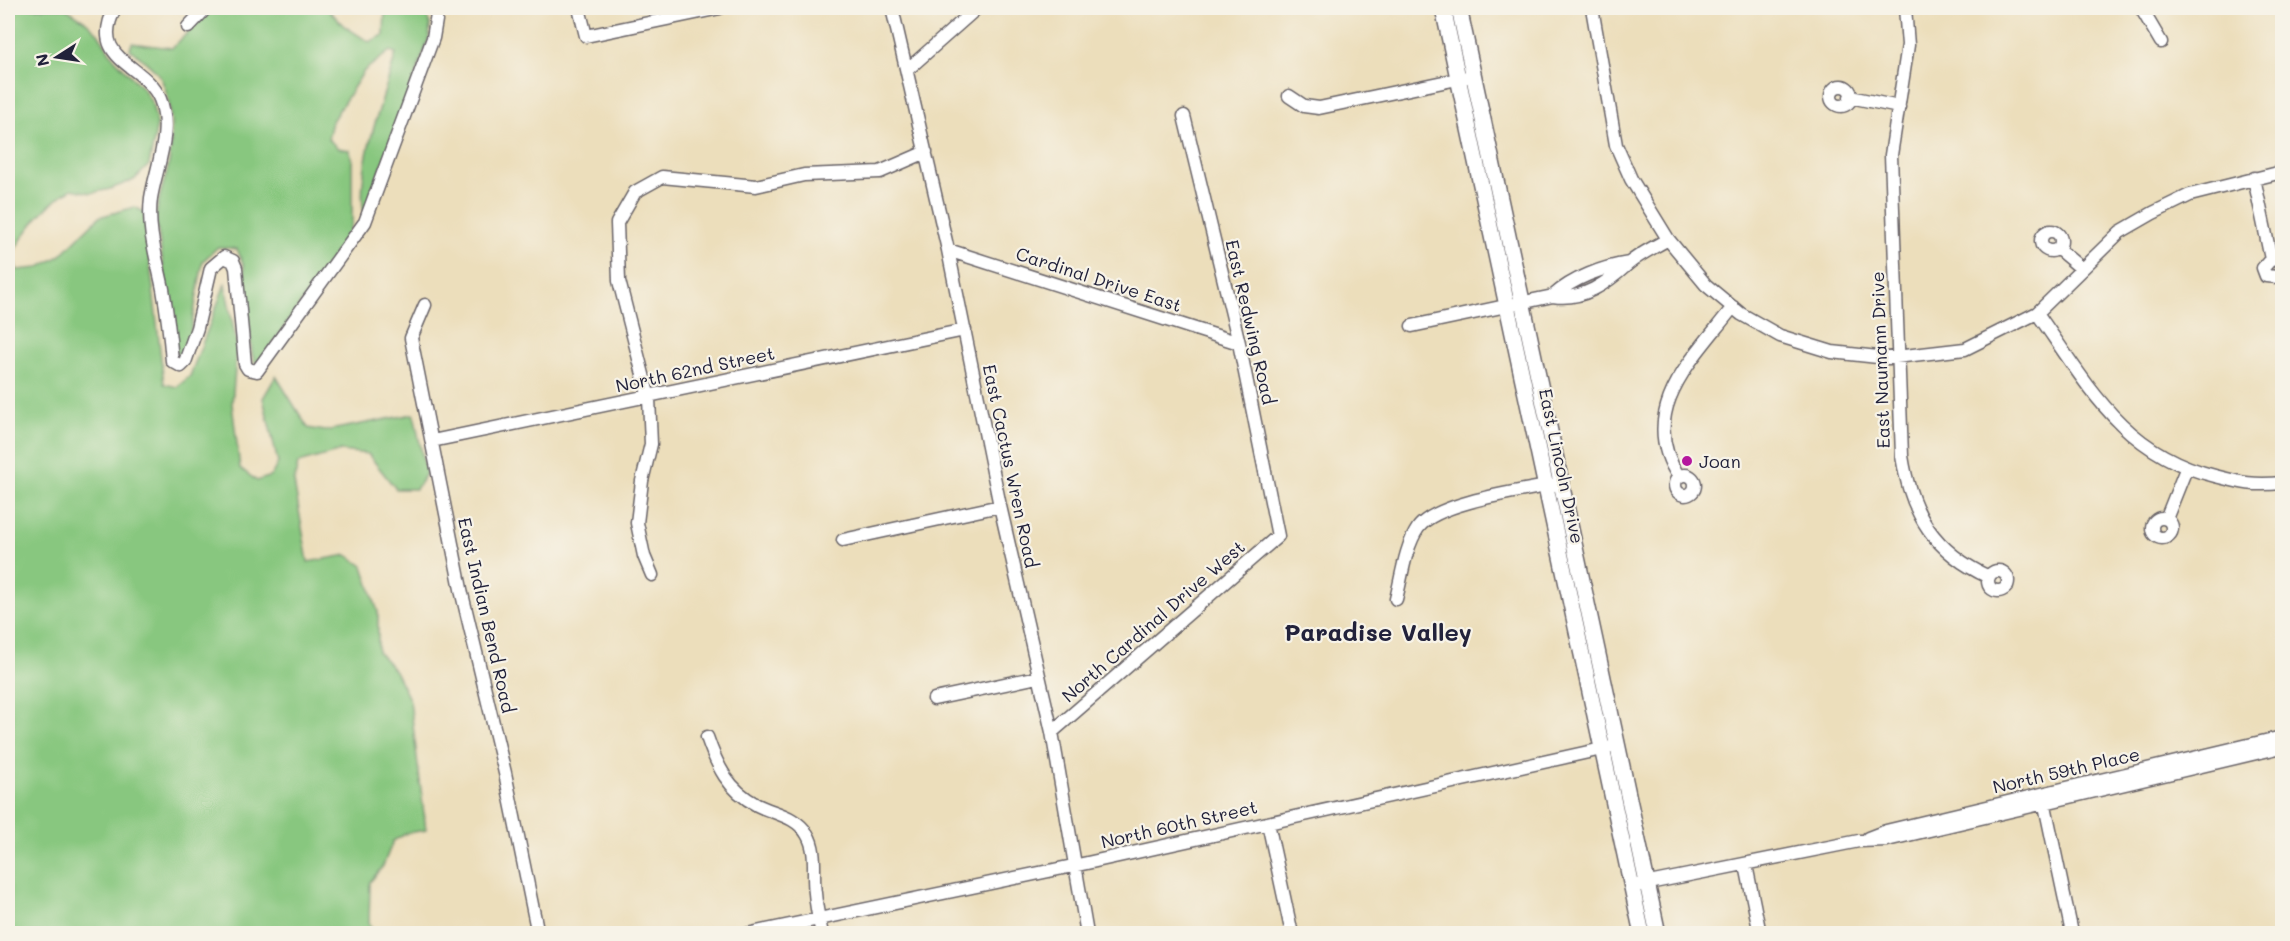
<svg xmlns="http://www.w3.org/2000/svg" width="2290" height="941" font-family="Mali,sans-serif">
	<style>
		.green { fill: #88c77f; stroke: #55745d; stroke-width: 1.5 }
		.lines { fill: none; stroke-linecap: round; stroke-linejoin: round }
		.minor-casing { stroke: #696468; stroke-width: 15 }
		.major-casing { stroke: #696468; stroke-width: 18 }
		.minor { stroke: #fff; stroke-width: 12 }
		.major { stroke: #fff; stroke-width: 15 }
		.poi-dot { fill: #b5179e; stroke: #f7f3e8; stroke-width: 2 }
		.labels { text-anchor: middle; dominant-baseline: central; stroke-width: 4.5; stroke-linejoin: round; paint-order: stroke }
		.street-label { font-size: 18px; fill: #22223b; stroke: #f7f3e8 }
		.poi-label { font-size: 18px; fill: #22223b; stroke: #f7f3e8; text-anchor: start }
		.district-label { font-size: 24px; font-weight: bold; fill: #22223b; stroke: #f7f3e8 }
	</style>
	<rect width="100%" height="100%" fill="#f7f3e8"/>
	<filter id="ink" filterUnits="userSpaceOnUse"><feTurbulence type="fractalNoise" baseFrequency=".0167" numOctaves="2"/><feDisplacementMap in="SourceGraphic" scale="12" xChannelSelector="R" yChannelSelector="G"/><feConvolveMatrix kernelMatrix="1 2 1 2 8 2 1 2 1" color-interpolation-filters="sRGB"/></filter>
	<filter id="wash" filterUnits="userSpaceOnUse"><feTurbulence type="fractalNoise" baseFrequency=".008" numOctaves="4" result="noise"/><feDisplacementMap in="SourceGraphic" scale="24" xChannelSelector="R" yChannelSelector="G"/><feGaussianBlur stdDeviation="1.35" result="paint"/><feColorMatrix in="noise" values="0 0 0 0 0 0 0 0 0 0 0 0 0 0 0 0 0 1.4 0 .05"/><feComposite in="paint" operator="in"/></filter>
	<g filter="url(#wash)">
		<rect width="100%" height="100%" fill="#ecdebb"/>
		<path class="green" d="M8,8H65L84,20L98,33L113,57L144,90L152,103L157,125L149,165L134,180L110,189L91,193L72,189C45,204 27,228 12,255L17,270L38,268L60,256L99,217L135,207L144,212L164,384L177,387L190,376L225,284L237,346L232,404L240,468L257,481L271,476L278,463L263,398L276,376L308,428L325,431L414,414L426,474L416,489H396L368,454L341,451L298,463L294,482L308,562L347,555L363,566L378,612V652L395,671L410,701L426,830L407,833L393,841L383,866L370,882L369,924L374,933H8Z
			M213,8H327L344,26L369,42L384,35L385,8H423L430,24L429,38L364,214C355,169 384,98 396,53L390,51L364,71L332,121L328,139L338,148L349,150L352,160V222L348,234L261,361L255,363L252,354L244,266L237,249L218,247L203,261L189,340L183,356L177,355L156,218C157,203 161,193 165,178C174,153 174,101 160,77C154,67 139,57 130,49L132,43L172,48Z"/>
	</g>
	<g filter="url(#ink)">
		<g class="lines">
			<defs>
				<path id="minor" d="M115,8C88,61 145,63 160,99C173,131 156,167 151,198C147,230 157,259 163,289C167,312 170,337 172,361L181,366L185,362L197,328L211,268L224,257L233,261L236,268L245,364L248,369L257,371L365,222L433,38L438,8
					M579,8L586,36L720,8
					M892,8L948,250L1000,506L1052,732L1087,934
					M1592,8L1616,145L1631,179L1668,239L1706,285L1741,314L1780,336L1832,352L1887,358L1965,349L2037,313L2120,232L2153,213L2190,195L2282,172
					M1905,8L1908,45L1891,155L1902,456C1911,514 1934,552 1989,577
					M2141,8L2161,42
					M188,27L206,8
					M907,70L977,8
					M1831 96a10 10 0 1 1 20 0a10 10 0 1 1-20 0Z
					M1289,96L1304,106L1319,108L1467,77
					M1850,97L1899,107
					M2254,178L2271,259
					M2041 241a10 10 0 1 1 20 0a10 10 0 1 1-20 0Z
					M2058,249L2082,269
					M948,250L1239,343
					M2282,267L2278,260L2271,259L2263,268L2266,276L2278,277L2282,272
					M1553,296C1573,278 1603,267 1629,263
					M425,305L411,338L462,594L505,773L538,934
					M2037,313C2088,385 2123,454 2215,476C2242,483 2254,486 2282,483
					M1412,326L1553,296C1583,301 1607,283 1628,264C1639,254 1655,247 1668,239
					M432,441L965,330
					M1675 485a10 10 0 1 1 20 0a10 10 0 1 1-20 0Z
					M1679,477C1635,411 1694,358 1733,307
					M2152 528a10 10 0 1 1 20 0a10 10 0 1 1-20 0Z
					M2166,519L2186,469
					M843,540L1000,506
					M1988 581a10 10 0 1 1 20 0a10 10 0 1 1-20 0Z
					M652,575L644,556L637,523L642,481L651,444L649,398L619,281L617,223L635,192L662,177L756,186L804,175L880,172L926,152
					M1396,599C1402,576 1405,547 1418,528C1437,501 1529,490 1563,483
					M934,699L1038,677
					M1052,732L1278,536L1239,343L1184,116
					M707,737C717,766 728,790 757,805C775,814 796,816 807,834C818,852 812,873 815,893C816,907 819,920 822,934
					M2043,796L2072,933
					M1268,823L1292,934
					M1868,838L1886,831L2282,737
					M1746,865L1760,934
					M1639,885L1859,841L1887,840L2282,747
					M747,934L1087,863L1611,747"/>
				<path id="major" d="M1443,8L1642,934
					M1459,8L1658,934"/>
			</defs>
			<use href="#minor" class="minor-casing"/>
			<use href="#major" class="major-casing"/>
			<use href="#minor" class="minor"/>
			<use href="#major" class="major"/>
		</g>
	</g>
	<circle class="poi-dot" cx="1687" cy="461" r="6"/>
	<g class="labels">
		<g class="street-label">
			<text transform="translate(1099 279) rotate(18)">Cardinal Drive East</text>
			<text transform="translate(1251 322) rotate(77)">East Redwing Road</text>
			<text transform="translate(1880 360) rotate(-92)">East Naumann Drive</text>
			<text transform="translate(695 369) rotate(-12)">North 62nd Street</text>
			<text transform="translate(1011 466) rotate(78)">East Cactus Wren Road</text>
			<text transform="translate(1562 466) rotate(78)">East Lincoln Drive</text>
			<text transform="translate(487 615) rotate(77)">East Indian Bend Road</text>
			<text transform="translate(1153 621) rotate(-41)">North Cardinal Drive West</text>
			<text transform="translate(2066 770) rotate(-13)">North 59th Place</text>
			<text transform="translate(1179 824) rotate(-13)">North 60th Street</text>
		</g>
		<g class="poi-label">
			<text x="1699" y="461">Joan</text>
		</g>
		<g class="district-label">
			<text x="1378" y="631">Paradise Valley</text>
		</g>
	</g>
	<rect width="2290" height="941" fill="none" stroke="#f7f3e8" stroke-width="30"/>
	<g transform="translate(57 57) rotate(258)" stroke="#f7f3e8" stroke-width="4.5" paint-order="stroke">
	<path d="M0-4.5L10 22L0 15L-10 22Z" fill="#22223b"/>
	<text y="-9" font-size="16" font-weight="bold" text-anchor="middle" fill="#22223b">N</text>
	</g>
</svg>
